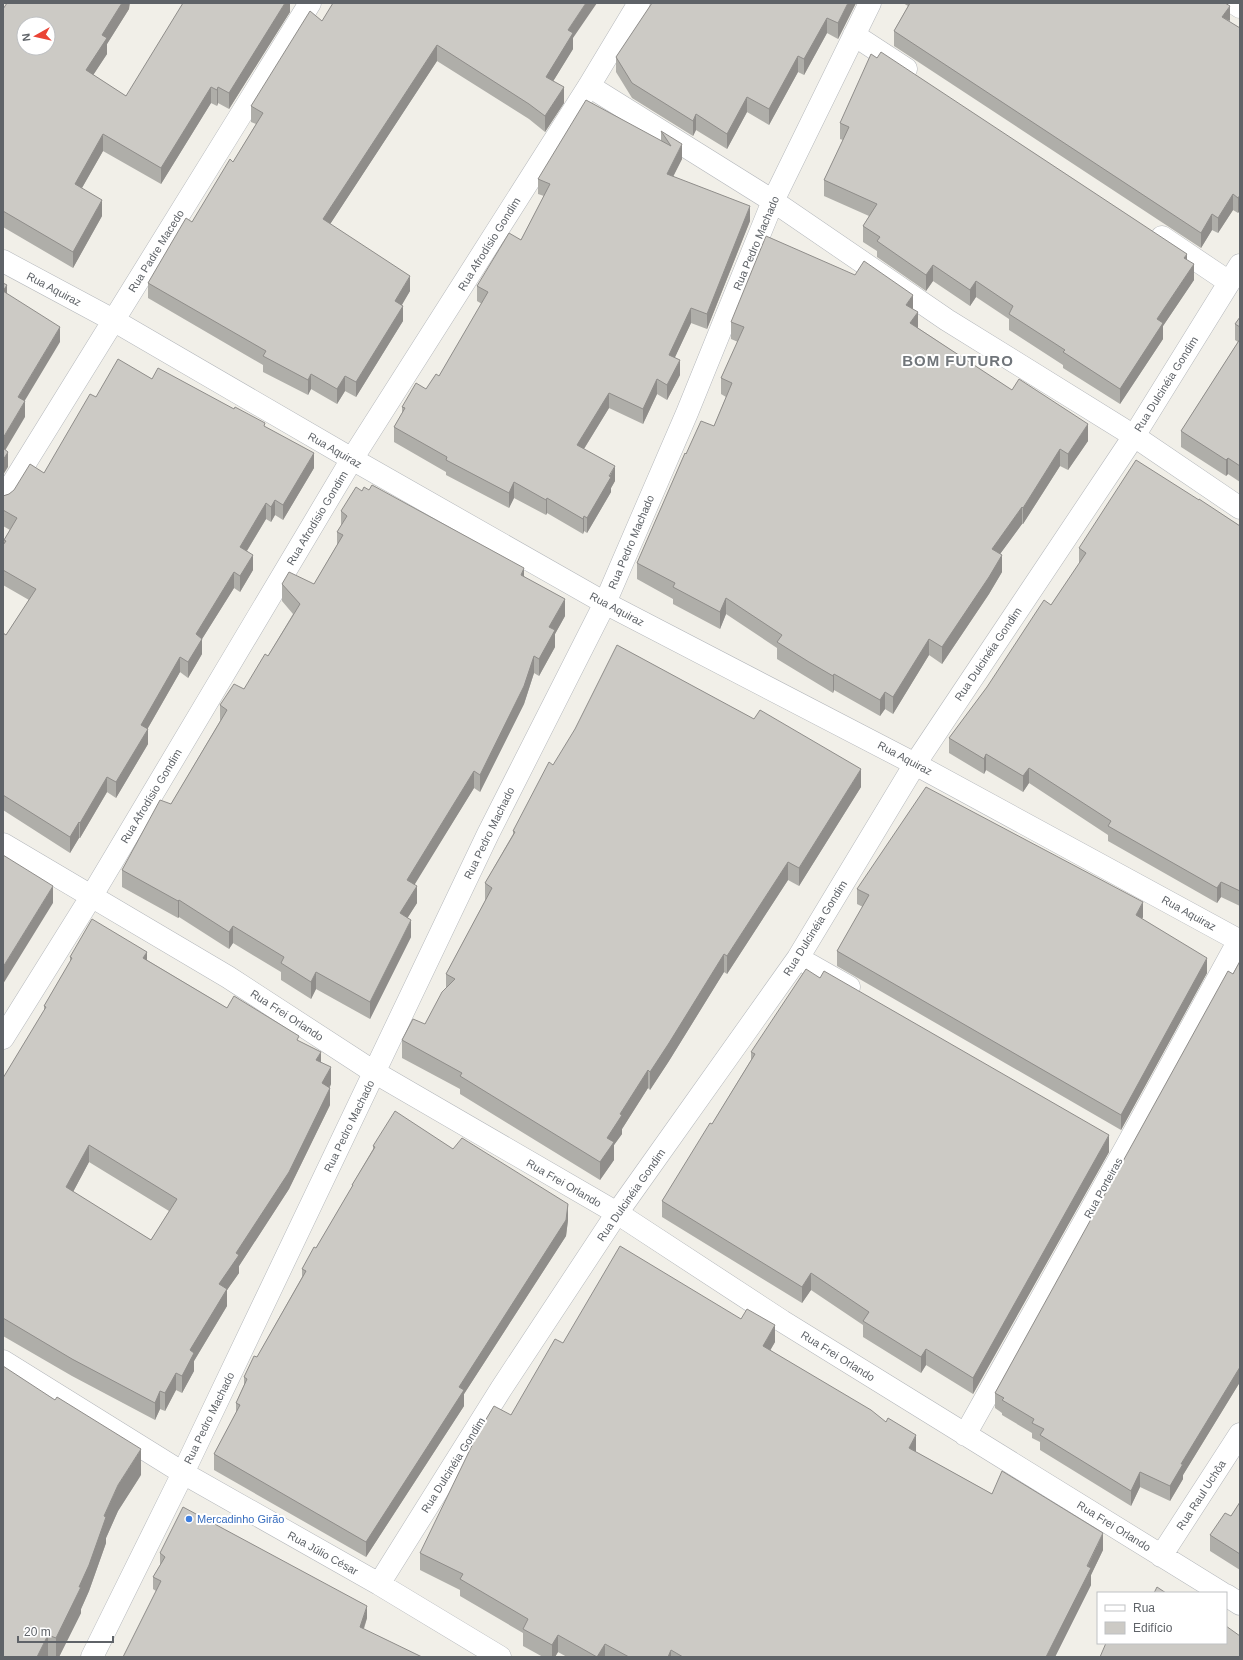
<svg xmlns="http://www.w3.org/2000/svg" width="1243" height="1660" font-family="Helvetica,sans-serif">
	<style>
		.lines { fill: none; stroke-linecap: round; stroke-linejoin: round }
		.minor-casing { stroke: #b5b8bc; stroke-width: 23 }
		.minor { stroke: #fff; stroke-width: 22 }
		.wall { fill: #afaea9; fill-rule: evenodd }
		.shaded-wall { fill: #8f8d8a }
		.building { fill: #cccac5; stroke: #8f8d8a; fill-rule: evenodd }
		.shop-dot { fill: #3f7fe0; stroke: #fff; stroke-width: 1.5 }
		.labels { text-anchor: middle; dominant-baseline: central; stroke-width: 4; stroke-linejoin: round; paint-order: stroke }
		.street-label { font-size: 11px; fill: #5f6368; stroke: #fff }
		.shop-label { font-size: 11px; fill: #366cbe; stroke: #fff; text-anchor: start }
		.district-label { font-size: 15px; font-weight: bold; letter-spacing: 1px; fill: #70757a; stroke: #fff }
	</style>
	<rect width="100%" height="100%" fill="#f1efe8"/>
	<g class="lines">
		<defs>
			<path id="minor" d="M1234,3L1240,7
				M854,35L906,69
				M589,86L773,201L947,320L1134,436L1240,508
				M1162,237L1229,282
				M3,261L113,320L352,459L605,603L915,764L1240,941
				M3,499L310,3
				M3,844L228,977L374,1072L617,1213L782,1321L1222,1593
				M798,958L849,987
				M3,1038L91,897L352,459L589,86L639,3
				M3,1361L183,1473L379,1584L500,1657
				M965,1435L1126,1147L1239,940
				M1161,1556L1240,1434
				M379,1584L501,1389L617,1213L798,958L915,764L1134,436L1240,265
				M1226,1595L1240,1604
				M92,1657L183,1473L488,834L605,603L687,413L773,201L870,3"/>
		</defs>
		<use href="#minor" class="minor-casing"/>
		<use href="#minor" class="minor"/>
	</g>
	<path class="wall" d="M290,3V12L229,109L218,103L217,106L211,103L161,184L103,151L82,188L102,216L73,268L3,227V9L129,4V9L107,44V54L93,75L126,96Z
		M856,3L838,39L827,33L804,75L798,72L769,125L747,112L727,149L696,130L693,136L632,98L616,72V57Z
		M903,3H1225L1229,22L1240,28V210L1238,213L1233,210L1218,233L1212,230L1201,248L894,46V31L908,6Z
		M322,21L573,38V49L553,81L564,103L545,132L529,119L437,61L330,224L410,291L401,305L403,321L356,397L345,391L337,404L311,389L308,395L263,372V365L148,298V283L192,222L233,162L256,124L251,122V106Z
		M840,123L1187,260L1194,280L1163,326V339L1120,404L1063,368V365L1009,330V319L976,297L970,306L933,281L926,291L877,257V251L863,242V226L869,216L824,196V180L843,140L840,139Z
		M661,131L682,159L673,176L750,221L707,329L691,323L675,357L680,375L667,400L657,394L643,424L609,408L584,449L615,481L611,488V492L587,533L584,531L583,534L547,513L546,515L514,498L509,508L446,475V472L394,442V427L402,413V407L426,389L439,376L482,304L477,301V286L521,240L544,196L538,194V179L661,141Z
		M913,309L918,328L1088,441L1068,470L1060,466L1023,524H1022L1000,554L1002,572L989,594L942,664L929,655L893,714L885,709L880,716L834,690L833,693L777,659V648L726,614L720,629L673,604V599L637,579V563L686,454L714,426L726,397L721,394V378L738,342L731,339V322Z
		M1240,317V482L1228,474L1226,476L1181,447V431L1238,342L1235,340V324Z
		M152,379L265,427L314,468L283,520L275,515L271,522L266,519L247,551L253,570L240,592L234,588L202,639V654L188,678L180,672L148,728V744L116,798L107,792L80,838H79L70,853L3,810V633L6,635L29,600L3,585V545L4,544V540L10,530L3,526V496L9,494L44,473L96,397Z
		M369,490L524,576L565,616L555,634V647L539,676L534,673L524,704L480,792L474,788L414,884L417,903L407,918L411,937L370,1019L316,989L311,999L281,980V972L233,943L229,949L179,917L178,918L122,887V870L171,804L220,721V705L244,689L268,656L293,614L282,601V584H314L337,545V532L341,526V511L362,491Z
		M1199,500L1240,526V906L1221,897L1217,903L1108,841V835L1029,783L1023,792L986,770L984,774L949,753V738L1051,605L1080,563H1079V548Z
		M553,765L861,787L799,886L788,880L727,974L724,972L669,1061L650,1090L648,1088L622,1129V1134L614,1145V1160L600,1180L460,1094V1089L402,1058V1040L425,1024L446,988V974L485,901V883L513,834V831Z
		M857,889L1143,917L1142,919L1207,973L1121,1130L837,966V951L863,907L857,904Z
		M70,957L147,960L227,1008L299,1042L321,1062L331,1084L330,1087V1105L289,1189L239,1266V1273L227,1290V1306L194,1361V1371L182,1393L176,1390L165,1411L160,1409L155,1420L72,1376L3,1336V1078L44,1011V1006L70,962ZM89,1162L169,1211L151,1240L73,1192Z
		M1240,961V1382L1183,1475V1479L1170,1501L1140,1487L1131,1506L1040,1450V1442L1032,1438V1433L1002,1415V1413L995,1408V1393Z
		M751,1052L1109,1152L973,1394L926,1365L921,1373L863,1337V1325L811,1290L802,1303L662,1217V1201L712,1124L751,1060Z
		M373,1146L453,1149L568,1220L566,1236L464,1394V1406L366,1557L214,1470V1454L236,1413V1403L244,1385V1377L257,1357L302,1277V1269L316,1248L352,1187V1185L373,1149Z
		M775,1342L770,1350L916,1452L992,1494L1103,1550L1091,1575V1585L1055,1657H567L558,1652L555,1657H543L523,1646V1633L460,1596V1590L420,1570V1553L511,1415L563,1343Z
		M141,1475L118,1511L106,1538V1543L89,1591L81,1609V1613L59,1657H3Z
		M1240,1502V1570L1210,1551V1535L1231,1516Z
		M160,1553L367,1618L364,1629L156,1591L153,1589V1577L160,1565Z"/>
	<path class="shaded-wall" d="M122,3H130L129,9L107,44V54L86,86V70L102,35Z
		M285,3H290V12L229,109V93Z
		M586,3H597L573,38V49L546,93V77L568,30Z
		M848,3H856L838,39V23Z
		M1230,6V21L1222,17Z
		M827,18V33L804,75V59Z
		M437,45V61L323,235V219Z
		M798,56V72L769,125V109Z
		M211,87V103L161,184V168Z
		M218,87V103L217,106V90Z
		M564,87V103L545,132V116Z
		M747,97V112L727,149V134Z
		M696,114V130L693,136V121Z
		M103,134V151L75,200V184Z
		M682,144V159L667,189V174Z
		M1233,194V210L1218,233V218Z
		M1240,195V210L1238,213V198Z
		M102,200V216L73,268V252Z
		M750,206V221L707,329V314Z
		M1212,214V230L1201,248V233Z
		M1187,254V270L1184,258Z
		M1194,264V280L1163,326V339L1120,404V389L1157,319Z
		M933,265V281L926,291V275Z
		M410,276V291L395,317V301Z
		M976,281V297L970,306V290Z
		M7,285V300L3,306V291Z
		M913,295V312L906,305Z
		M403,306V321L356,397V382Z
		M691,308V323L669,370V355Z
		M918,312V329L910,323Z
		M60,327V342L18,412V397Z
		M680,360V375L667,400V385Z
		M311,374V389L308,395V380Z
		M345,376V391L337,404V389Z
		M657,379V394L643,424V409Z
		M609,393V408L577,460V445Z
		M25,401V417L3,454V438Z
		M1088,424V441L1068,470V454Z
		M1060,449V466L1023,524V508Z
		M8,452V467L3,475V460Z
		M314,453V468L283,520V505Z
		M1228,458V474L1226,476V460Z
		M615,466V481L611,488V492L587,533V518Z
		M514,482V498L509,508V493Z
		M547,498V513L546,515V500Z
		M275,500V515L271,522V507Z
		M266,503V519L240,562V547Z
		M1022,507V524L992,565V549Z
		M584,516V531L583,534V519Z
		M253,555V570L240,592V576Z
		M1002,555V572L989,594L942,664V647Z
		M524,568V585L521,575Z
		M234,572V588L202,639V654L188,678V662L196,634Z
		M726,598V614L720,629V612Z
		M565,599V616L555,634V647L539,676V659L549,627Z
		M929,639V655L893,714V697Z
		M534,656V673L524,704L480,792V775Z
		M180,657V672L141,740V725Z
		M834,674V690L833,693V676Z
		M885,692V709L880,716V700Z
		M148,729V744L116,798V782Z
		M986,754V770L984,774V759Z
		M1029,768V783L1023,792V776Z
		M861,769V787L799,886V868Z
		M474,771V788L407,897V880Z
		M107,777V792L80,838V823Z
		M79,822V838L70,853V837Z
		M788,862V880L727,974V956Z
		M1221,882V897L1217,903V888Z
		M53,886V903L3,984V967Z
		M417,886V903L400,930V913Z
		M179,900V917L178,918V901Z
		M1143,902V917L1136,930V915Z
		M411,920V937L370,1019V1002Z
		M233,926V943L229,949V932Z
		M147,952V969L143,958Z
		M724,954V972L669,1061L650,1090V1072Z
		M1207,958V973L1121,1130V1115Z
		M316,972V989L311,999V982Z
		M321,1052V1070L316,1060Z
		M331,1067V1084L322,1101V1083Z
		M648,1070V1088L622,1129V1134L614,1145V1160L600,1180V1162L607,1138L620,1114Z
		M330,1088V1105L289,1189L239,1266V1273L227,1290V1306L194,1361V1371L182,1393V1376L190,1350L219,1284L236,1253Z
		M1109,1135V1152L973,1394V1378Z
		M89,1145V1162L66,1205V1187Z
		M568,1204V1220L566,1236L464,1394V1406L366,1557V1542Z
		M811,1273V1290L802,1303V1287Z
		M775,1325V1342L763,1363V1346Z
		M926,1349V1365L921,1373V1357Z
		M1240,1367V1382L1183,1475V1479L1170,1501V1486L1181,1464Z
		M176,1373V1390L165,1411V1393Z
		M160,1391V1409L155,1420V1403Z
		M916,1435V1452L909,1448Z
		M141,1449V1475L118,1511L106,1538V1543L89,1591L81,1609V1613L59,1657H56V1638L79,1587L104,1516L118,1485Z
		M1140,1472V1487L1131,1506V1491Z
		M1103,1533V1550L1091,1575V1585L1055,1657H1046Z
		M367,1606V1618L360,1639V1627Z
		M48,1635V1657H37Z
		M558,1635V1652L555,1657H552V1645Z
		M605,1644V1657H597Z
		M671,1650V1657H668Z"/>
	<path class="building" d="M7,3H122L102,35L107,38L86,70L126,96L183,3H285L229,93L218,87L217,90L211,87L161,168L103,134L75,184L102,200L73,252L3,211V9ZM24,24H48V48H24Z
		M333,3H586L568,30L573,33L546,77L564,87L545,116L529,104L437,45L323,219L410,276L395,301L403,306L356,382L345,376L337,389L311,374L308,380L263,356L266,351L148,283L186,218L192,222L230,159L233,162L263,113L251,106L310,11L322,21Z
		M652,3H848L838,23L827,18L804,59L798,56L769,109L747,97L727,134L696,114L693,121L632,83L616,57Z
		M910,3H1225L1230,6L1222,17L1240,28V195L1238,198L1233,194L1218,218L1212,214L1201,233L894,31Z
		M881,52L1187,254L1184,258L1194,264L1157,319L1163,323L1120,389L1063,352L1065,350L1009,314L1013,306L976,281L970,290L933,265L926,275L877,241L880,237L863,226L877,204L824,180L849,127L840,123L871,54L877,58Z
		M586,100L671,146L661,131L682,144L667,174L750,206L707,314L691,308L669,355L680,360L667,385L657,379L643,409L609,393L577,445L615,466L609,476L611,477L587,518L584,516L583,519L547,498L546,500L514,482L509,493L446,460L447,457L394,427L405,408L402,407L416,383L426,389L436,374L439,376L488,292L477,286L509,233L521,240L550,184L538,179Z
		M766,236L855,275L864,261L913,295L906,305L918,312L910,323L1012,390L1019,379L1088,424L1068,454L1060,449L1023,508L1022,507L992,549L1002,555L989,577L942,647L929,639L893,697L885,692L880,700L834,674L833,676L809,662L777,642L782,635L726,598L720,612L673,587L675,583L637,563L685,453L686,454L701,421L714,426L732,383L721,378L744,327L731,322Z
		M3,283L7,285L3,291Z
		M3,291L60,327L18,397L25,401L3,438Z
		M1240,317V327L1235,324Z
		M1240,339V466L1228,458L1226,460L1181,431Z
		M118,359L152,379L158,368L234,409L235,407L265,423L264,426L314,453L283,505L275,500L271,507L266,503L240,547L253,555L240,576L234,572L196,634L202,639L188,662L180,657L141,725L148,729L116,782L107,777L80,823L79,822L70,837L3,795V633L6,635L36,589L3,570V545L6,541L4,540L17,518L3,510V496L9,494L14,490L30,464L44,473L90,394L96,397Z
		M3,448L8,452L3,460Z
		M1136,460L1199,500V499L1240,526V891L1221,882L1217,888L1108,826L1111,821L1029,768L1023,776L986,754L984,759L949,738L987,687L1044,600L1051,605L1086,553L1079,548Z
		M372,485L524,568L521,575L565,599L549,627L555,630L539,659L534,656L524,686L480,775L474,771L407,880L417,886L400,913L411,920L370,1002L316,972L311,982L281,963L284,957L233,926L229,932L179,900L178,901L122,870L160,800L171,804L227,710L220,705L234,684L244,689L265,654L268,656L300,604L282,584L289,572L314,584L343,535L337,532L347,516L341,511L356,487L362,491L364,487L369,490Z
		M617,645L754,719L760,710L861,769L799,868L788,862L727,956L724,954L669,1043L650,1072L648,1070L620,1114L622,1115L607,1138L614,1142L600,1162L460,1076L462,1073L402,1040L413,1019L425,1024L442,992L455,979L446,974L492,888L485,883L515,832L513,831L549,762L553,765L575,729Z
		M926,787L1143,902L1136,915L1207,958L1121,1115L837,951L869,895L857,889Z
		M3,855L53,886L3,967Z
		M92,919L147,952L143,958L227,1008L234,996L299,1036L297,1040L321,1052L316,1060L331,1067L322,1083L330,1088L289,1172L236,1253L239,1255L219,1284L227,1289L190,1350L194,1353L182,1376L176,1373L165,1393L160,1391L155,1403L72,1359L3,1318V1078L46,1007L44,1006L72,958L70,957ZM89,1145L177,1199L151,1240L66,1187Z
		M1240,961V1367L1181,1464H1183L1170,1486L1140,1472L1131,1491L1040,1435L1044,1429L1032,1423L1034,1419L1002,1400L1004,1398L995,1393L1228,971L1233,974Z
		M806,969L820,978L824,971L1109,1135L973,1378L926,1349L921,1357L863,1321L869,1312L811,1273L802,1287L662,1201L710,1123L712,1124L755,1054L751,1052Z
		M395,1111L453,1149L462,1138L568,1204L566,1220L459,1387L464,1390L366,1542L214,1454L240,1405L236,1403L247,1379L244,1377L254,1356L257,1357L306,1271L302,1269L314,1247L316,1248L353,1185H352L375,1147L373,1146Z
		M620,1246L741,1319L747,1309L775,1325L763,1346L871,1410L886,1422L888,1418L916,1435L909,1448L992,1494L1002,1471L1103,1533L1087,1566L1091,1568L1046,1657H683L671,1650L668,1657H629L605,1644L597,1657L558,1635L552,1645L523,1629L528,1619L460,1579L463,1574L420,1553L479,1431L494,1406L511,1415L555,1339L563,1343Z
		M3,1366L55,1400L57,1397L141,1449L118,1485L104,1516L106,1517L89,1565L79,1587H81L56,1638L48,1635L37,1657H3Z
		M1240,1502V1554L1210,1535L1225,1513L1231,1516Z
		M183,1507L367,1606L360,1627L422,1657H123L161,1581L153,1577L165,1557L160,1553Z
		M1157,1587L1166,1593H1154Z
		M1226,1626L1240,1636V1657H1100L1106,1643H1226Z"/>
	<circle class="shop-dot" cx="189" cy="1519" r="4"/>
	<g class="labels">
		<g class="street-label">
			<text transform="translate(756 243) rotate(-67)">Rua Pedro Machado</text>
			<text transform="translate(489 244) rotate(-58)">Rua Afrodísio Gondim</text>
			<text transform="translate(156 251) rotate(-58)">Rua Padre Macedo</text>
			<text transform="translate(54 289) rotate(28)">Rua Aquiraz</text>
			<text transform="translate(1166 384) rotate(-58)">Rua Dulcinéia Gondim</text>
			<text transform="translate(335 450) rotate(30)">Rua Aquiraz</text>
			<text transform="translate(317 518) rotate(-59)">Rua Afrodísio Gondim</text>
			<text transform="translate(631 542) rotate(-67)">Rua Pedro Machado</text>
			<text transform="translate(617 609) rotate(28)">Rua Aquiraz</text>
			<text transform="translate(988 654) rotate(-56)">Rua Dulcinéia Gondim</text>
			<text transform="translate(905 758) rotate(28)">Rua Aquiraz</text>
			<text transform="translate(151 796) rotate(-59)">Rua Afrodísio Gondim</text>
			<text transform="translate(489 833) rotate(-64)">Rua Pedro Machado</text>
			<text transform="translate(1189 913) rotate(29)">Rua Aquiraz</text>
			<text transform="translate(815 928) rotate(-58)">Rua Dulcinéia Gondim</text>
			<text transform="translate(287 1015) rotate(33)">Rua Frei Orlando</text>
			<text transform="translate(349 1126) rotate(-64)">Rua Pedro Machado</text>
			<text transform="translate(564 1183) rotate(30)">Rua Frei Orlando</text>
			<text transform="translate(1103 1188) rotate(-61)">Rua Porteiras</text>
			<text transform="translate(631 1195) rotate(-55)">Rua Dulcinéia Gondim</text>
			<text transform="translate(838 1356) rotate(32)">Rua Frei Orlando</text>
			<text transform="translate(209 1418) rotate(-64)">Rua Pedro Machado</text>
			<text transform="translate(453 1465) rotate(-58)">Rua Dulcinéia Gondim</text>
			<text transform="translate(1201 1495) rotate(-57)">Rua Raul Uchôa</text>
			<text transform="translate(1114 1526) rotate(32)">Rua Frei Orlando</text>
			<text transform="translate(323 1553) rotate(29)">Rua Júlio César</text>
		</g>
		<g class="shop-label">
			<text x="197" y="1519">Mercadinho Girão</text>
		</g>
		<g class="district-label">
			<text x="958" y="360">BOM FUTURO</text>
		</g>
	</g>
	<rect width="1243" height="1660" fill="none" stroke="#5f6368" stroke-width="8"/>
	<rect x="1097" y="1592" width="130" height="52" fill="#ffffff" stroke="#bfc1c3"/>
	<rect x="1105" y="1605" width="20" height="6" fill="#ffffff" stroke="#bfc1c3"/>
	<text x="1133" y="1612" font-size="12" fill="#5f6368">Rua</text>
	<rect x="1105" y="1622" width="20" height="12" fill="#cccac5" stroke="#bfc1c3"/>
	<text x="1133" y="1632" font-size="12" fill="#5f6368">Edifício</text>
	<g transform="translate(36 36) rotate(262)"><circle r="19" fill="#ffffff" stroke="#bfc1c3"/>
	<path d="M0-3L7 15L0 10L-7 15Z" fill="#ea4335"/>
	<text y="-6" font-size="11" font-weight="bold" text-anchor="middle" fill="#5f6368">N</text>
	</g>
	<path d="M18 1636v6h95v-6" fill="none" stroke="#5f6368" stroke-width="2"/>
	<text x="24" y="1636" font-size="12" fill="#5f6368" stroke="#ffffff" stroke-width="3" paint-order="stroke">20 m</text>
</svg>
